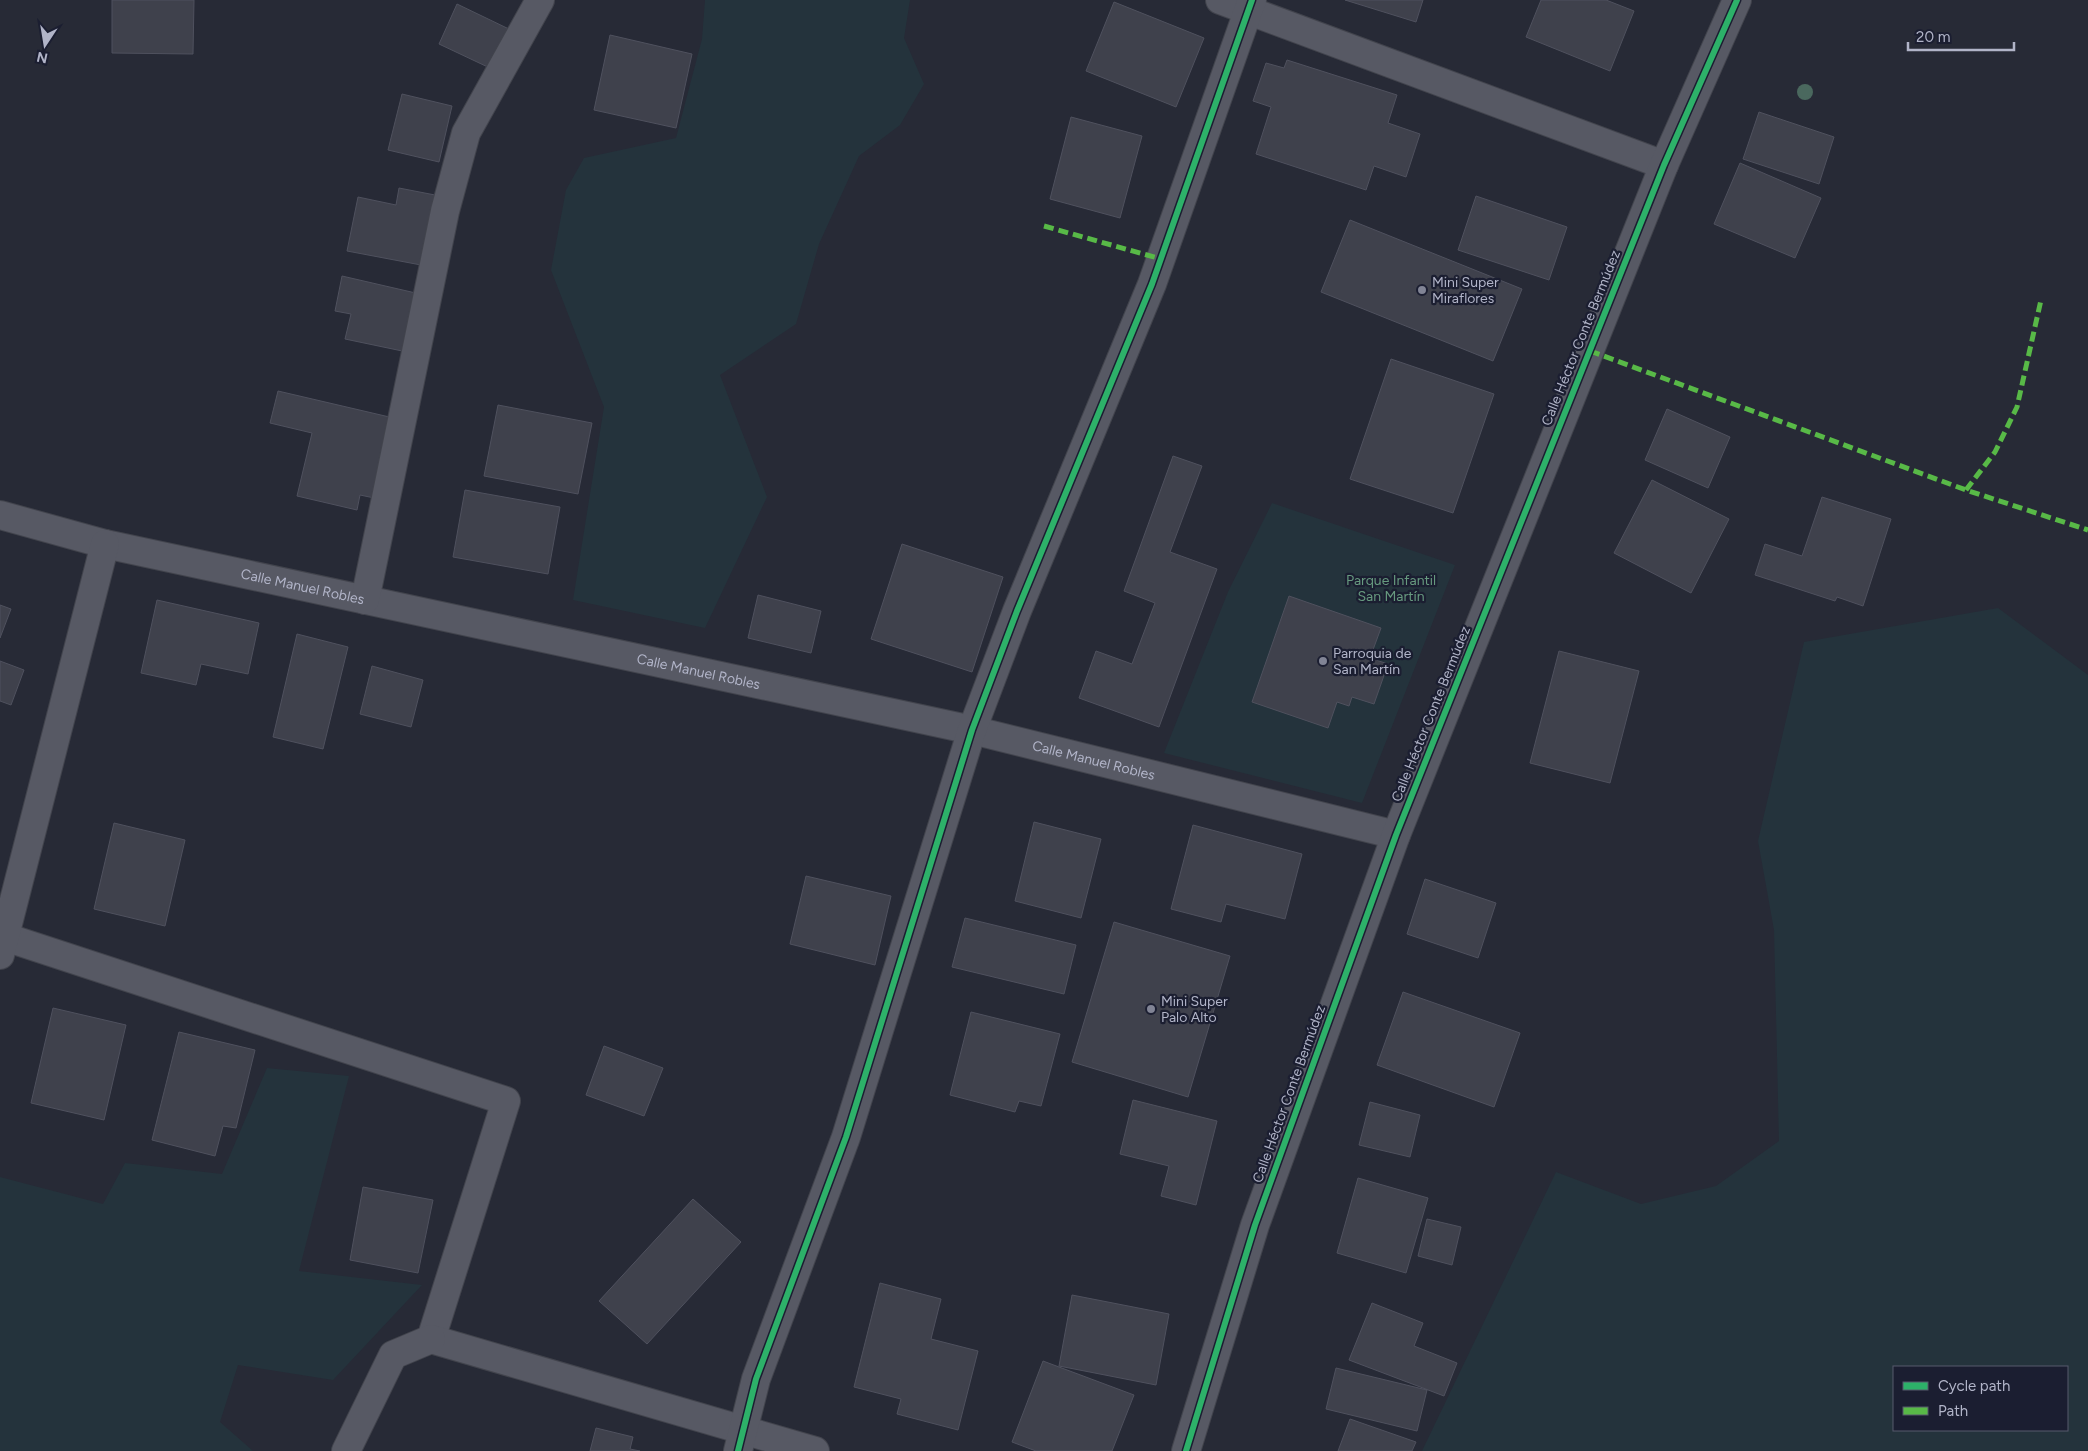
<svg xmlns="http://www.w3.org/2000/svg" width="2088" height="1451" font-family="Figtree,sans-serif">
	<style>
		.green { fill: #24333c; fill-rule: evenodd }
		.building { fill: #3f414c; stroke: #4f515e }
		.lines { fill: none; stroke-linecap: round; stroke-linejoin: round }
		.minor-casing { stroke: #42444d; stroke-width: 30 }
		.minor { stroke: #575964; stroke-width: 28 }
		.quiet { stroke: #58b947; stroke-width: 5; stroke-dasharray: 10 5; stroke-linecap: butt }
		.cycleway-casing { stroke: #1b1e31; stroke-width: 9 }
		.cycleway { stroke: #2db169; stroke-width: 6 }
		.tree { fill: #4a685e }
		.poi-dot { fill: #818495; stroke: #1b1e31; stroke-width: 2 }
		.labels { text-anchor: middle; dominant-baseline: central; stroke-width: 4.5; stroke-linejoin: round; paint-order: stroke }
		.poi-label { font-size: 14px; fill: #b1b4c8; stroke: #1b1e31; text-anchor: start }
		.street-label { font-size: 14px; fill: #b1b4c8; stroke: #1b1e31 }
		.park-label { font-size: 14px; fill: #679a7f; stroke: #1b1e31 }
	</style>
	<rect width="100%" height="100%" fill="#272a36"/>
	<path class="green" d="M705,0H910L904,38L924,84L900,125L859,156L819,244L796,324L720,375L767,497L705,628L573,600L604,407L551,270L566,190L584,158L676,138L702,39Z
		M1272,503L1455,565L1362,803L1164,753L1228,592Z
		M1998,608L2088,675V1451H1422L1556,1172L1641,1204L1716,1186L1779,1141L1774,930L1758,841L1804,642ZM1894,1367H2067V1430H1894Z
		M267,1068L349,1076L299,1271L422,1285L333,1380L238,1365L220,1422L253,1451H0V1177L103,1204L125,1163L222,1174Z"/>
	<path class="building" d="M112,0H194L193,54L112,53Z
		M1345,0H1423L1416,22Z
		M1541,0H1606L1634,11L1610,71L1526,37Z
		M1114,2L1204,38L1176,107L1086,71Z
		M457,4L511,30L492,69L439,44Z
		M610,35L692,54L676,128L594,110Z
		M1287,60L1397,95L1388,123L1420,134L1406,177L1374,166L1366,190L1256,154L1271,107L1253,101L1266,63L1284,68Z
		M402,94L452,106L439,162L388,150Z
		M1759,112L1834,137L1819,184L1743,159Z
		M1071,117L1142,136L1120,218L1050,199Z
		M1740,163L1821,198L1795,258L1714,224Z
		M399,188L435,195L421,265L347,251L358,197L396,205Z
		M1476,196L1567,227L1549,280L1458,250Z
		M1350,220L1522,289L1493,361L1321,292Z
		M342,276L420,294L407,352L345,339L351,314L335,311Z
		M1391,359L1494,394L1453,513L1350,479Z
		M278,391L398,419L379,499L360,495L357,510L297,496L312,433L270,423Z
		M498,405L592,423L578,494L484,476Z
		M1667,409L1730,437L1708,488L1645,460Z
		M1173,456L1202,466L1170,552L1217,569L1159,727L1079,698L1096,651L1132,664L1155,603L1124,591Z
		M1652,480L1729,519L1691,593L1614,553Z
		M465,490L560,507L548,574L453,557Z
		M1822,497L1891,519L1863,606L1837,597L1835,601L1755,575L1765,544L1802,556Z
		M902,544L1003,577L972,672L871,639Z
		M758,595L821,611L811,653L748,638Z
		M1289,596L1381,628L1370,658L1388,664L1374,704L1352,697L1349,706L1337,702L1328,728L1252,702Z
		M157,600L259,623L248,674L201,664L196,685L141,673Z
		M0,605L11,609L0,638Z
		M297,634L348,647L323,749L273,737Z
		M1559,651L1639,671L1610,783L1530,763Z
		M0,661L24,670L11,705L0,701Z
		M372,666L423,680L411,727L360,714Z
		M1034,822L1101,839L1081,918L1015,901Z
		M114,823L185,840L165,926L94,909Z
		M1193,825L1302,854L1285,919L1226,904L1221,922L1171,909Z
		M806,876L891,896L875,965L790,944Z
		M1425,879L1496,903L1478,958L1407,934Z
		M965,918L1076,945L1064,994L952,967Z
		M1114,922L1230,956L1188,1097L1072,1062Z
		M1403,992L1520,1033L1494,1107L1377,1065Z
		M53,1008L126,1025L104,1120L31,1103Z
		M971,1012L1060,1034L1041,1106L1019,1101L1015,1112L950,1095Z
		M179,1032L255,1050L236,1128L223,1126L215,1156L152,1140Z
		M604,1046L663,1068L644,1116L586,1095Z
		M1133,1100L1217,1121L1196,1205L1161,1196L1169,1166L1120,1154Z
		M1370,1102L1420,1115L1410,1157L1359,1145Z
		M1358,1178L1428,1198L1406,1273L1337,1253Z
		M363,1187L433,1200L418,1273L350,1260Z
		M693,1199L741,1242L647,1344L599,1301Z
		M1427,1219L1461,1227L1452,1265L1418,1256Z
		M880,1283L941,1299L931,1339L978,1351L958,1430L897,1414L901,1399L854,1387Z
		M1072,1295L1169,1314L1156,1385L1059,1366Z
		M1372,1303L1423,1323L1414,1346L1457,1363L1444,1396L1349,1360Z
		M1043,1361L1134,1395L1112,1451H1036L1012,1442Z
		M1336,1368L1427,1390L1417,1431L1326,1409Z
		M1350,1419L1416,1442L1412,1451H1338Z
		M596,1428L633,1437L630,1449L640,1451H590Z"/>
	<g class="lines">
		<defs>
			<g id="minor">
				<path d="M1220,0L1664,165"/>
				<path id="s1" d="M0,515L105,544L972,730L1396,835"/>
				<path d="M365,600L445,211L466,133L540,0"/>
				<path d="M5,937L506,1101L431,1339"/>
				<path d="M0,955L105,544"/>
				<path d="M431,1339L815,1451"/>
				<path d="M346,1451L393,1355L431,1339"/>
				<path d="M738,1451L756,1379L846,1137L972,730L1017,611L1152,284L1252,0"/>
				<path d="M1186,1451L1255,1225L1396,835L1664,165L1737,0"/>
			</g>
		</defs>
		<use href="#minor" class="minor-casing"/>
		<use href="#minor" class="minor"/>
		<path class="quiet" d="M1044,226L1161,259
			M1590,351L1966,490L2088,530
			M1966,490L1995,452L2017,407L2041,300"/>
		<defs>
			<path id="cycleway" d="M738,1451L756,1379L846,1137L972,730L1017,611L1152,284L1252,0
				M1186,1451L1255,1225L1396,835L1664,165L1737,0"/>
		</defs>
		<use href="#cycleway" class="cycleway-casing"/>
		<use href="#cycleway" class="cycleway"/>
	</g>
	<circle class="tree" cx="1805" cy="92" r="8"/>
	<g class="poi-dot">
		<circle cx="1422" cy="290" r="5"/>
		<circle cx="1323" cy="661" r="5"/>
		<circle cx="1151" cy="1009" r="5"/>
	</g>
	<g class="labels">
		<g class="poi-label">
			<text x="1432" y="282">Mini Super<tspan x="1432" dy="16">Miraflores</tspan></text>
			<text x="1333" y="653">Parroquia de<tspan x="1333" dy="16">San Martín</tspan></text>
			<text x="1161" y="1001">Mini Super<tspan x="1161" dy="16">Palo Alto</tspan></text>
		</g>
		<g class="street-label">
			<text transform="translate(1581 338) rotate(-68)">Calle Héctor Conte Bermúdez</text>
			<text stroke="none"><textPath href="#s1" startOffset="311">Calle Manuel Robles</textPath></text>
			<text stroke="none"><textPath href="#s1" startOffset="716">Calle Manuel Robles</textPath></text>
			<text transform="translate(1431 714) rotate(-68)">Calle Héctor Conte Bermúdez</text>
			<text stroke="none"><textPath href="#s1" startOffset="1121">Calle Manuel Robles</textPath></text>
			<text transform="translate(1289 1094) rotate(-70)">Calle Héctor Conte Bermúdez</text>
		</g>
		<g class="park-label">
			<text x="1391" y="580">Parque Infantil<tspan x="1391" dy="16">San Martín</tspan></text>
		</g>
	</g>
	<rect x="1893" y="1366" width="175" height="65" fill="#1b1e31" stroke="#575a6d"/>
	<rect x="1903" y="1382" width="25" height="8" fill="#2db169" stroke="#575a6d"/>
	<text x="1938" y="1391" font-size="15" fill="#b1b4c8">Cycle path</text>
	<rect x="1903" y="1407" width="25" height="8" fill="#58b947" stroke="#575a6d"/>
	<text x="1938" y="1416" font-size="15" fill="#b1b4c8">Path</text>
	<g transform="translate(45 45) rotate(192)" stroke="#1b1e31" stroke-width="4" paint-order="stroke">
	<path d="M0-4L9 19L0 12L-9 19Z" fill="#b1b4c8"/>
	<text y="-8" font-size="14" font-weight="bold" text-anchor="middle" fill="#b1b4c8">N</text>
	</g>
	<path d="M1908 42v8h106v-8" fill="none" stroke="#b1b4c8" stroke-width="2.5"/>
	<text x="1916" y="42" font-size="15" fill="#b1b4c8" stroke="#1b1e31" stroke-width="4" paint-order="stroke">20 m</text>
</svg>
